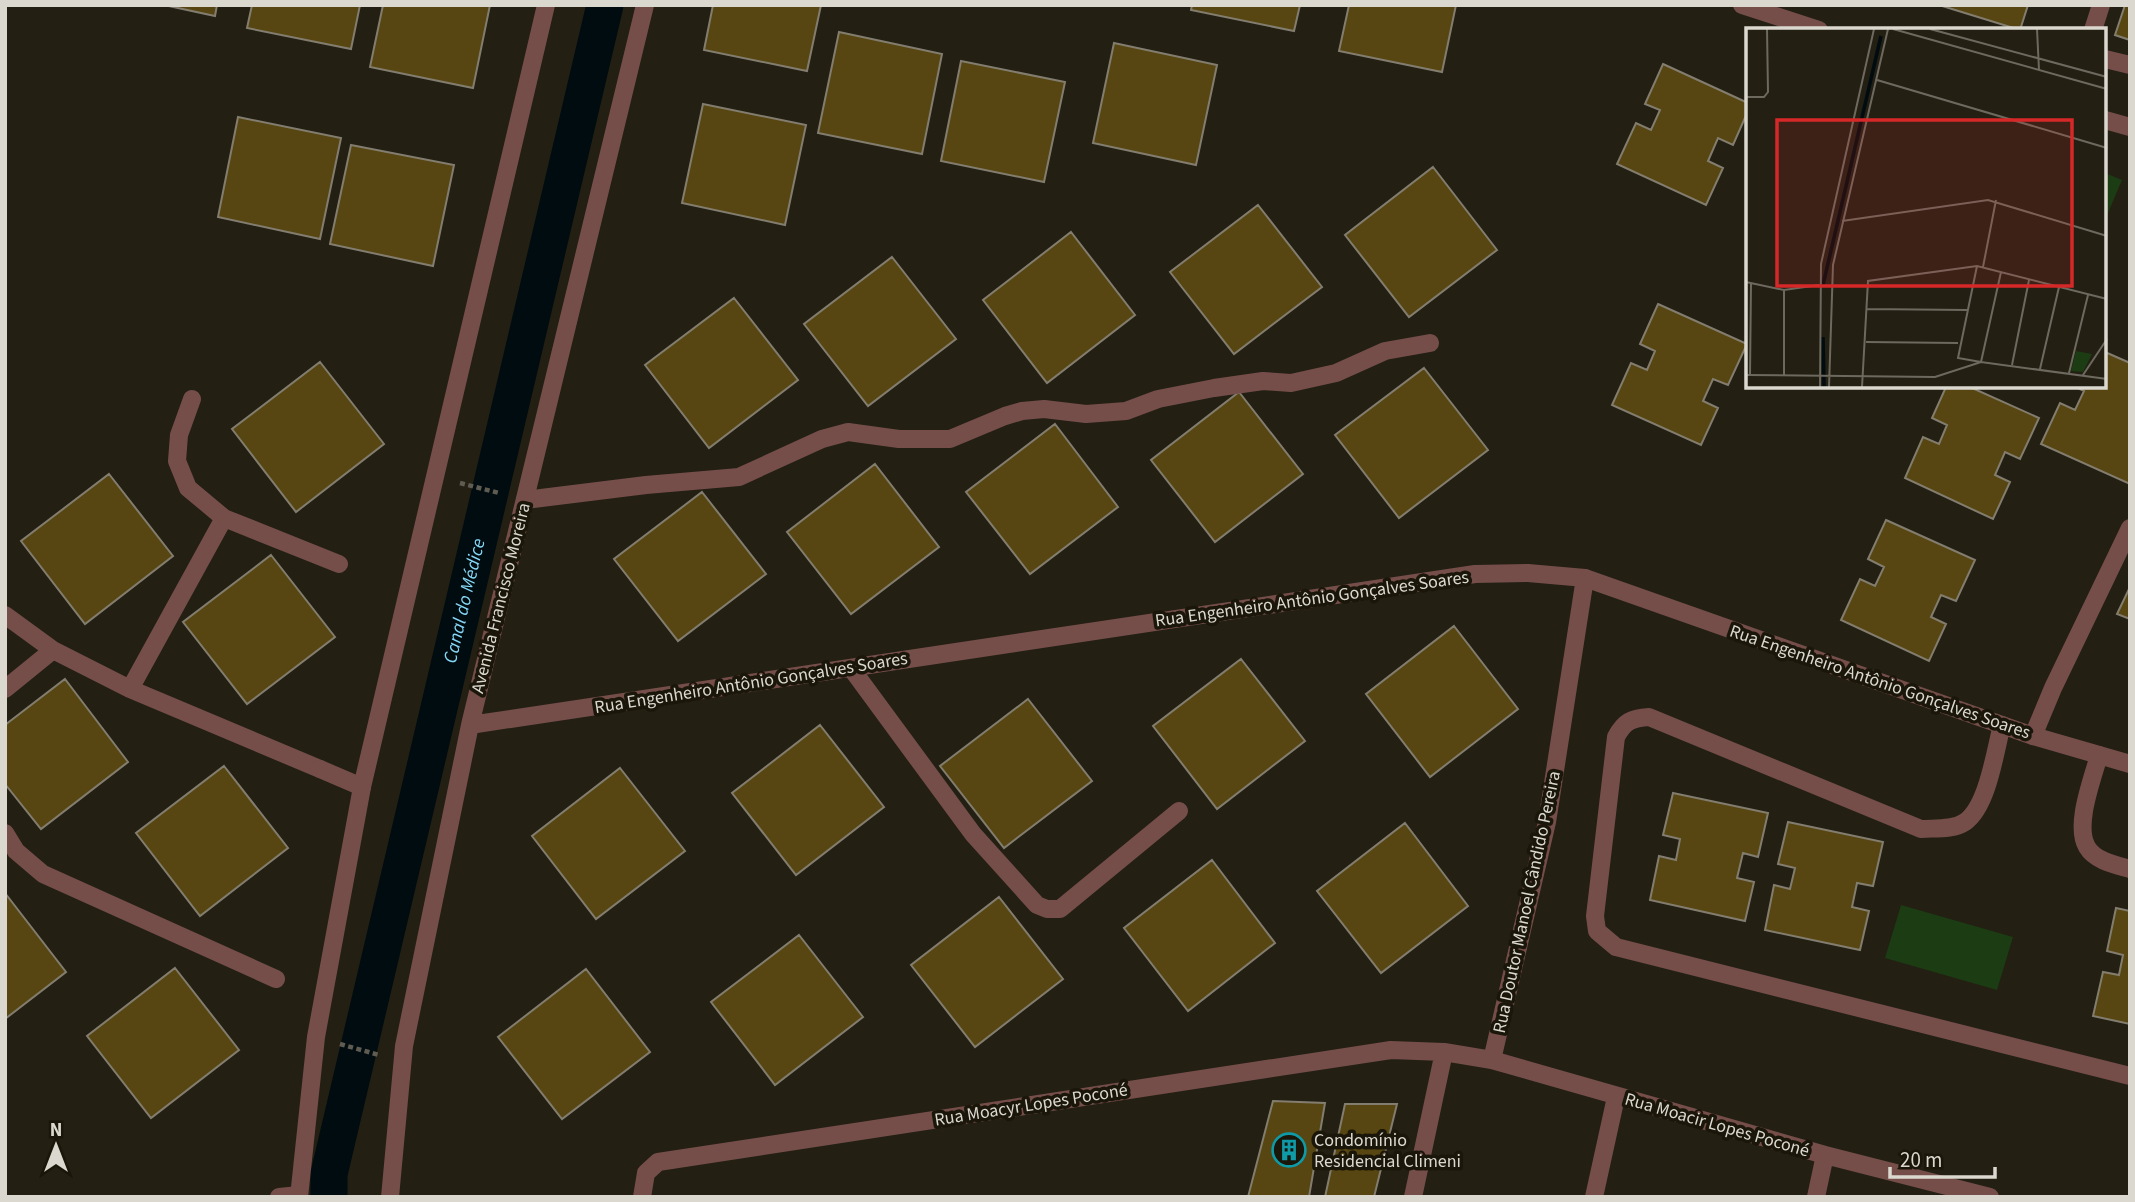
<svg xmlns="http://www.w3.org/2000/svg" width="2135" height="1202" font-family="'Source Sans 3',sans-serif">
	<style>
		.green { fill: #1c3c13 }
		.lines { fill: none; stroke-linecap: round; stroke-linejoin: round }
		.canal { stroke: #010c11; stroke-width: 37 }
		.building { fill: #574611; stroke: #827d6e; stroke-width: 2 }
		.path { stroke: #605c52; stroke-width: 4.5; stroke-dasharray: 5 3.5; stroke-linecap: butt }
		.service { stroke: #754e4a; stroke-width: 18 }
		.minor { stroke: #754e4a; stroke-width: 18 }
		.tertiary { stroke: #754e4a; stroke-width: 18 }
		.labels { text-anchor: middle; dominant-baseline: central; stroke-width: 7; stroke-linejoin: round; paint-order: stroke }
		.street-label { font-size: 18px; fill: #dbd8d0; stroke: #1a160a }
		.poi-label { font-size: 18px; fill: #dbd8d0; stroke: #1a160a; text-anchor: start }
		.water-label { font-size: 19px; font-style: italic; fill: #86d7f6; stroke: #1a160a }
		.inset-river { fill: none; stroke: #010c11; stroke-width: 3.5 }
		.inset-road { fill: none; stroke: #6d695f; stroke-width: 2 }
		.view { fill: #d62828; fill-opacity: 0.15; stroke: #d62828; stroke-width: 3.5 }
		.inset-edge { fill: none; stroke: #dbd8d0; stroke-width: 3.5 }
	</style>
	<rect width="100%" height="100%" fill="#231f13"/>
	<path class="green" d="M2105,173L2122,180L2105,220Z
		M1901,905L2013,937L1997,990L1885,958Z"/>
	<g class="lines">
		<path class="canal" id="s1" d="M329,1197V1174L605,5"/>
	</g>
	<path class="building" d="M164,5H217L215,16Z
		M252,5H360L351,49L247,28Z
		M383,5H490L473,88L370,67Z
		M713,5H821L807,71L704,50Z
		M1192,5H1300L1294,31L1191,10Z
		M1349,5H1456L1442,72L1339,51Z
		M1939,5H2028L2020,30Z
		M2125,5H2130V40L2115,35Z
		M839,32L942,54L922,154L818,133Z
		M1114,43L1217,65L1196,165L1093,143Z
		M961,61L1065,82L1044,182L941,161Z
		M1663,64L1748,103V111L1733,145L1718,138L1708,161L1723,168L1706,205L1617,164L1636,123L1651,130L1660,110L1645,104Z
		M703,104L806,125L785,225L682,203Z
		M238,117L341,138L320,239L218,217Z
		M351,145L454,165L433,266L330,244Z
		M1433,167L1497,250L1409,317L1345,235Z
		M1258,205L1322,287L1234,354L1170,272Z
		M1071,232L1135,315L1047,383L983,300Z
		M892,257L956,339L868,406L804,324Z
		M734,298L798,380L709,448L645,365Z
		M1658,304L1747,344L1728,385L1713,379L1703,401L1718,408L1701,445L1612,405L1631,363L1647,370L1655,351L1640,344Z
		M2105,352L2130,363V484L2041,444L2060,403L2075,410L2084,391L2076,387H2105Z
		M320,362L384,444L296,512L232,429Z
		M1424,368L1488,450L1399,518L1335,435Z
		M1946,387H1970L2039,418L2020,459L2005,452L1995,475L2010,482L1993,519L1905,478L1923,437L1939,444L1947,425L1932,418Z
		M1239,392L1303,474L1215,542L1151,460Z
		M1055,424L1118,507L1030,574L966,492Z
		M875,464L939,547L851,614L787,532Z
		M109,474L173,556L85,624L21,541Z
		M702,492L766,574L678,641L614,559Z
		M1886,520L1975,560L1956,601L1941,595L1931,617L1946,624L1929,661L1841,620L1860,579L1875,586L1884,567L1868,559Z
		M271,555L335,637L247,704L183,622Z
		M2130,587V619L2117,614Z
		M1454,626L1518,709L1430,777L1366,694Z
		M1241,659L1305,741L1217,809L1153,726Z
		M65,679L128,762L41,829L5,784V725Z
		M1028,699L1092,781L1004,848L940,766Z
		M820,725L884,807L796,875L732,793Z
		M224,766L288,848L200,916L136,833Z
		M620,768L685,851L596,919L532,836Z
		M1673,793L1768,813L1758,857L1743,853L1737,878L1754,882L1745,921L1650,900L1659,856L1676,860L1680,839L1663,835Z
		M1788,822L1883,842L1873,886L1857,883L1852,907L1869,911L1860,950L1765,930L1774,885L1790,889L1795,868L1778,864Z
		M1405,823L1468,906L1381,973L1317,891Z
		M1212,860L1275,943L1188,1011L1124,928Z
		M5,893L66,972L5,1019Z
		M999,897L1063,979L975,1047L911,965Z
		M2116,908L2130,911V1024L2093,1016L2103,972L2119,975L2123,955L2107,951Z
		M799,935L863,1017L775,1085L711,1002Z
		M175,968L239,1050L151,1118L87,1036Z
		M586,969L650,1052L562,1119L498,1037Z
		M1273,1101L1325,1103L1309,1197H1248Z
		M1345,1104H1397L1374,1197H1325Z"/>
	<g class="lines">
		<path class="path" d="M460,483L499,493
			M340,1044L379,1055"/>
		<path class="service" d="M2093,30L2101,5
			M2105,59L2130,65
			M192,399L179,435L177,461L188,488L224,518L339,564
			M525,500L646,485L739,477L822,439L848,432L899,439H950L1005,416L1022,411L1044,409L1086,414L1126,411L1158,399L1214,388L1263,381L1291,383L1336,373L1385,351L1430,343
			M5,615L53,650L130,689L320,769
			M851,668L973,834L1037,905L1047,909H1060L1179,811
			M5,689L53,650
			M130,689L224,518
			M2002,725C1995,751 1988,806 1965,822C1953,830 1935,828 1921,829L1649,717C1631,718 1624,722 1616,737L1595,916L1597,931L1616,947L2130,1076
			M2033,736L2053,688L2130,528
			M2099,755C2093,778 2074,825 2087,847C2095,861 2116,865 2130,869
			M5,833L16,851L43,874L276,979"/>
		<path class="minor" d="M1742,5L1819,30
			M2105,120L2130,127
			M320,769L362,787
			M1492,1060L1547,822L1585,578
			M279,1197L299,1195
			M642,1197L646,1173L658,1162L1391,1050L1444,1052L1492,1060L1825,1155L1990,1197
			M1413,1197L1444,1052
			M1594,1197L1616,1097
			M1816,1197L1825,1155"/>
		<path class="tertiary" d="M470,725L1475,574L1528,573L1585,578L2033,736L2130,764
			M299,1197L316,1037L362,787L546,5
			M390,1197L404,1046L470,725L645,5"/>
	</g>
	<defs>
		<symbol id="building-ring" viewBox="-11 -11 22 22"><circle r="9.5" fill="#1a160a" stroke="#0f9aa8" stroke-width="1.5"/><path d="M-4-6H4V6H1V3H-1V6H-4ZM-2.5-4.3h1.7v1.8h-1.7ZM.8-4.3h1.7v1.8H.8ZM-2.5-1h1.7V.8h-1.7ZM.8-1h1.7V.8H.8Z" fill="#0f9aa8"/></symbol>
	</defs>
	<g fill-rule="evenodd">
		<use href="#building-ring" x="1270" y="1131" width="38" height="38"/>
	</g>
	<g class="labels">
		<g class="street-label">
			<text transform="translate(501 598) rotate(-76)">Avenida Francisco Moreira</text>
			<text transform="translate(1312 599) rotate(-8)">Rua Engenheiro Antônio Gonçalves Soares</text>
			<text transform="translate(1880 682) rotate(19)">Rua Engenheiro Antônio Gonçalves Soares</text>
			<text transform="translate(751 683) rotate(-9)">Rua Engenheiro Antônio Gonçalves Soares</text>
			<text transform="translate(1527 902) rotate(-78)">Rua Doutor Manoel Cândido Pereira</text>
			<text transform="translate(1031 1105) rotate(-9)">Rua Moacyr Lopes Poconé</text>
			<text transform="translate(1717 1125) rotate(16)">Rua Moacir Lopes Poconé</text>
		</g>
		<g class="poi-label">
			<text x="1314" y="1140">Condomínio<tspan x="1314" dy="21">Residencial Climeni</tspan></text>
		</g>
		<g class="water-label">
			<text stroke="none"><textPath href="#s1" startOffset="612">Canal do Médice</textPath></text>
		</g>
	</g>
	<g transform="translate(1746 28)">
		<rect width="360" height="360" fill="#231f13"/>
		<path d="M330,323L346,326L337,344L325,343Z" fill="#1c3c13"/>
		<path class="inset-river" d="M77,257L135,8M77,309L78,359"/>
		<path class="inset-road" d="M147,1L361,61M184,1L361,49M291,1L293,42M131,52L361,120M0,69H18L22,64L21,1M96,193L242,172L361,208M231,238L212,330L235,334L255,244M237,239L250,172M0,254L38,262L73,257M38,262V348M120,281L221,282M120,314L212,315M266,337L283,252M294,341L313,259M323,345L342,267M0,347L189,349L235,334L361,351M4,347L5,256M337,347L361,311M74,359L75,236L128,1M83,359L87,237L142,1M116,359L122,253L231,238L361,271"/>
		<path class="view" d="M31,92H326V258H31Z"/>
		<rect width="360" height="360" class="inset-edge"/>
	</g>
	<rect width="2135" height="1202" fill="none" stroke="#dbd8d0" stroke-width="14"/>
	<g transform="translate(56 1146)" stroke="#1a160a" stroke-width="5" paint-order="stroke">
	<path d="M0-5L12 26L0 18L-12 26Z" fill="#dbd8d0"/>
	<text y="-10" font-size="19" font-weight="bold" text-anchor="middle" fill="#dbd8d0">N</text>
	</g>
	<path d="M1890 1167v10h105v-10" fill="none" stroke="#dbd8d0" stroke-width="3.5"/>
	<text x="1900" y="1167" font-size="21" fill="#dbd8d0" stroke="#1a160a" stroke-width="5" paint-order="stroke">20 m</text>
</svg>
